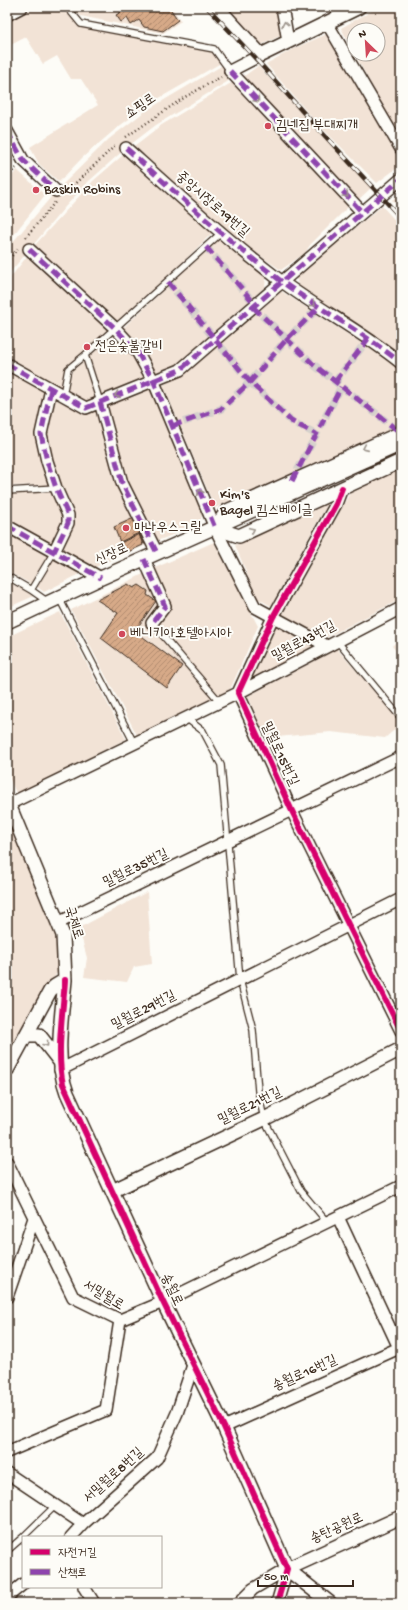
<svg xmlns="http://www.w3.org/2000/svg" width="408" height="1610" font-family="'Gochi Hand','Poor Story',sans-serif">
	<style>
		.built { fill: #f2e3d6 }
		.building { fill: url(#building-hatch); stroke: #3b2a1e }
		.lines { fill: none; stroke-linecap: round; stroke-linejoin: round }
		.pedestrian-tunnel { stroke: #d6d2cc; stroke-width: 8; stroke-dasharray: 8 4; stroke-linecap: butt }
		.service-casing { stroke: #3b2a1e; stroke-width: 8 }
		.minor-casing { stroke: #3b2a1e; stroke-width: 14 }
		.tertiary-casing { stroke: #3b2a1e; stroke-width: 16 }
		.path { stroke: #3b2a1e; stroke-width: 2.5; stroke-dasharray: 1 3; stroke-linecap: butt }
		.service { stroke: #fdfcf7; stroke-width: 5.5 }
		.minor { stroke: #fdfcf7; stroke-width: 11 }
		.tertiary { stroke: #fdfcf7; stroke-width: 13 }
		.rail-casing { stroke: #3b2a1e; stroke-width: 4.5 }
		.rail { stroke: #fdfcf7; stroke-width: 3; stroke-dasharray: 9; stroke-linecap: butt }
		.quiet { stroke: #8e44ad; stroke-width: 5; stroke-dasharray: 10 5; stroke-linecap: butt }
		.cycleway-casing { stroke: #fdfcf7; stroke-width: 8 }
		.cycleway { stroke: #d6006c; stroke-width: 6 }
		.oneway { stroke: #9c938a }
		.poi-dot { fill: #d1495b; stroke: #fdfcf7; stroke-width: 1.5 }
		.labels { text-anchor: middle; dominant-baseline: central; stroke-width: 4; stroke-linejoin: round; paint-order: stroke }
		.street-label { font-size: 14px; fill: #3b2a1e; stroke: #fdfcf7 }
		.poi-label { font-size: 14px; fill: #3b2a1e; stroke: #fdfcf7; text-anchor: start }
	</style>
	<defs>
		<pattern id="building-hatch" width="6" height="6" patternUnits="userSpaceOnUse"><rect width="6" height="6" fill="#d7aa88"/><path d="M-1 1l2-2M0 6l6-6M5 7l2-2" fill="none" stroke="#b08b6f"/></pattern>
	</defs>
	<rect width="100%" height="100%" fill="#fdfcf7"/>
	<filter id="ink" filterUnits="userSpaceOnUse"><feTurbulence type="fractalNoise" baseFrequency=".025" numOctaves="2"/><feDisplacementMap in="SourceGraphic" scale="8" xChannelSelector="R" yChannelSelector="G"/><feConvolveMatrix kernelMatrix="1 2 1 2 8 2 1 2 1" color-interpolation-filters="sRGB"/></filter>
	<g filter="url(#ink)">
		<path class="built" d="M36,7H62L78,26L213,49L221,63L154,101L118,127L83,157L59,182L39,164L30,147L98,105L81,79H71L57,56L43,64L26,37L7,47V23Z
			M71,7H171L181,21L163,33L81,16Z
			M227,7H278L284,34L261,45Z
			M379,7H401V141L355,54H378V30H354V53L341,28Z
			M327,34L401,163V165L377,183L316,122L266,64L295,48Z
			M223,65L235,77L156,125L126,148L88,182L65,207L7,276V249L56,191L109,139L144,112Z
			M258,66L371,188L357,201L243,77Z
			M236,80L349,206L310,245L305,253L281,270L236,239L134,146L160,126Z
			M123,155L212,233L166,279L117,323L75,285L35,245L93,181Z
			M17,170L45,195L7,243V182Z
			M401,192V210L392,200Z
			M382,206L401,227V357L298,285L296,277Z
			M218,239L266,277L265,287L174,367L156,376L122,329Z
			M28,255L109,331L65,368L62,389L7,356V282Z
			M281,291L389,361L401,372V425L215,508L163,385L184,374Z
			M114,335L133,356L146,378L89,403L81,402L67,392L72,371Z
			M7,367L46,390L38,432L52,485L7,486Z
			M150,387L203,510L200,524L157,541L126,484L101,407Z
			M53,398L85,413L95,409L119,485L148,544L93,568L59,549L73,521L45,442Z
			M401,469V599L323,639L281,617L350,493Z
			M55,492L65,518L52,547L7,520V493Z
			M328,503L271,606L257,598L235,545Z
			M7,531L50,553L31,584L7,571Z
			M214,542L258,626L229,692L137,735L71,610L157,567Z
			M55,555L82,573L44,592L36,586Z
			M7,581L34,596L7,608Z
			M60,612L126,739L17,795L7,773V637Z
			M277,625L316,647L250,681Z
			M401,637V656L392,646Z
			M337,649L401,721V724L385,738L331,732L266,738L248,696Z
			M7,817L61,936L62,964L7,1059Z
			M147,892L152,964L134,967L127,982L84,977L87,958L79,928Z"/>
		<path class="building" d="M117,7H169L178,20L163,31L144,27L139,20L131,25L127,18L121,22L116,15L121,12Z
			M134,518L141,532L120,542L114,527Z
			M142,533L147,543L144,544L139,534Z
			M139,534L143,545L128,552L120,543Z
			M128,584L134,588L139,585L148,591L147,595L156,601L135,631L182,666L167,688L101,638L118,613L97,600Z"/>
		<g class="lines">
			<path class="pedestrian-tunnel" d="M206,247L255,304
				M168,282L250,382L291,421L316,434
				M253,307L314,365L401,433
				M335,382L368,339
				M172,426L221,409L250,382L286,340L318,308
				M292,481L341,387"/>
			<defs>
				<path id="service" d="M67,7L81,24L214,49L230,71
					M63,395L68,369L85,355
					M100,402L85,355L221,233
					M7,491L56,488
					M7,576L31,590L48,602
					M31,590L54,552
					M59,598L134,743
					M152,623L220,702
					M337,641L401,718
					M186,718L203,731L221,765L240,980L253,1030L258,1091L264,1119L301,1191L327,1222
					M23,1537L56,1505
					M7,1551L23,1537"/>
				<path id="minor" d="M282,7L288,41
					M7,15L22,7
					M327,23L401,149
					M261,55L230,71L362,212
					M7,131L23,160L56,191
					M126,148C177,194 227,240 281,281C320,310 363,332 401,363
					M29,249L116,329L138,353L154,382L215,528L255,607L327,646
					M7,364L86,408L180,370L401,179
					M51,389L41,434L47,461L56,488L68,515V523L54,552
					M100,402L122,483L157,553
					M342,488L336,504L273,617L238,693L291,809L401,1031
					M7,526L101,578
					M144,559L165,606L152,623
					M9,804L238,693L401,608
					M58,923L401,757
					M60,1070L401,899
					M7,1162L73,1297L120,1320
					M338,1217L401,1352
					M7,1297L34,1218
					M120,1320L163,1302L401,1186
					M224,1427L399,1348
					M7,1452L106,1410L120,1320
					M7,1473L83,1524
					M71,1537L83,1524L157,1458L177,1413L193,1365
					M84,1587L94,1603
					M7,1597L23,1584
					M239,1603L253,1589L287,1569
					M277,1603L287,1569"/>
				<path id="tertiary" d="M217,7L261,55L359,7
					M401,433L227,511L215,528L239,536L401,461
					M7,622L101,578L401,444
					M7,800L63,935L65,980L55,986L50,991L7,1070
					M65,980C62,1015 54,1059 67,1093L163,1302L224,1427L287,1569L330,1603
					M26,1035H39L61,1063
					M112,1191L264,1119L401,1049
					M287,1569L401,1517"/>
			</defs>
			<use href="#service" class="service-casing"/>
			<use href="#minor" class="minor-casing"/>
			<use href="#tertiary" class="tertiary-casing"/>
			<path class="path" d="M126,137L185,97L221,77
				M7,177L16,168
				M67,191L116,145
				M26,237L56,201
				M7,262L18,248"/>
			<use href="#service" class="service"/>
			<use href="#minor" class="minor"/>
			<use href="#tertiary" class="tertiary"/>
			<defs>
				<path id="rail" d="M207,7L255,58L302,111L401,218"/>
			</defs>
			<use href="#rail" class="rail-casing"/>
			<use href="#rail" class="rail"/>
			<path class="quiet" d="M230,71L362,212
				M7,131L23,160L56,191
				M126,148C177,194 227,240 281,281C320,310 363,332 401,363
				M206,247L255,304
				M29,249L116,329L138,353L154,382L215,528
				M168,282L250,382L291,421L316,434
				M253,307L314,365L401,433
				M7,364L86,408L180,370L401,179
				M335,382L368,339
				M51,389L41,434L47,461L56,488L68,515V523L54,552
				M100,402L122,483L157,553
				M172,426L221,409L250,382L286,340L318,308
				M292,481L341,387
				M7,526L101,578
				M144,559L165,606L152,623"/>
			<defs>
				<path id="cycleway" d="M342,488L336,504L273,617L238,693L291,809L401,1031
					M65,980C63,1012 56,1053 63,1084L163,1302L224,1427L287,1569L277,1603"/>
			</defs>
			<use href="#cycleway" class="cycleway-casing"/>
			<use href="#cycleway" class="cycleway"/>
		</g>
		<defs><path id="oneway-chevron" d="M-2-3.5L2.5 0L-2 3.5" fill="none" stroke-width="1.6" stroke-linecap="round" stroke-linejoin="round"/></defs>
		<g class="oneway">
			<use href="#oneway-chevron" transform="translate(285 24) rotate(-100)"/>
			<use href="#oneway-chevron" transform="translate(257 100) rotate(49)"/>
			<use href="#oneway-chevron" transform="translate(346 195) rotate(46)"/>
			<use href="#oneway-chevron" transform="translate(313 304) rotate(35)"/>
			<use href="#oneway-chevron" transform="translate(117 395) rotate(159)"/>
			<use href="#oneway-chevron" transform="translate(365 448) rotate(156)"/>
			<use href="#oneway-chevron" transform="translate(200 492) rotate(-113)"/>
			<use href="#oneway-chevron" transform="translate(252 530) rotate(-25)"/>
			<use href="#oneway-chevron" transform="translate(46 1044) rotate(52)"/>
		</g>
	</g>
	<g class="poi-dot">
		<circle cx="268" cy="126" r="4"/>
		<circle cx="36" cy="190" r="4"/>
		<circle cx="87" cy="347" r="4"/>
		<circle cx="212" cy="503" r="4"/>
		<circle cx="126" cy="528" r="4"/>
		<circle cx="122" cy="634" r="4"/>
	</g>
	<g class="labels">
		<g class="street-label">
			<text transform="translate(141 107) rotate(-34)">쇼핑로</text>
			<text transform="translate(212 205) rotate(41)">중앙시장로19번길</text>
			<text transform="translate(112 555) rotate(-24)">신장로</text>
			<text transform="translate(304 642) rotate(-28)">밀월로43번길</text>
			<text transform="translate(279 754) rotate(65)">밀월로15번길</text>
			<text transform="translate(136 869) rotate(-26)">밀월로35번길</text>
			<text transform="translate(73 923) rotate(72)">국제로</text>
			<text transform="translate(144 1011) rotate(-27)">밀월로29번길</text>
			<text transform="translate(250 1107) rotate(-26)">밀월로21번길</text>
			<text transform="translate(171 1290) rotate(65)">송월로</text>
			<text transform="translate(103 1296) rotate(31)">서밀월로</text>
			<text transform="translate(305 1374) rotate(-24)">송월로16번길</text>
			<text transform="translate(114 1476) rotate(-42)">서밀월로8번길</text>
			<text transform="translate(337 1529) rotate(-24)">송탄공원로</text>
		</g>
		<g class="poi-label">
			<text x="276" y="126">김네집 부대찌개</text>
			<text x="44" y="190">Baskin Robins</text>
			<text x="95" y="347">전은숮불갈비</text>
			<text x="220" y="495">Kim's<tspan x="220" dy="16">Bagel 킴스베이글</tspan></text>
			<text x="134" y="528">마나우스그릴</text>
			<text x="130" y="634">베니키아호텔아시아</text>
		</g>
	</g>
	<rect width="408" height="1610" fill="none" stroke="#fdfcf7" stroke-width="24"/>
	<rect x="12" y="12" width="384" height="1586" fill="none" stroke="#3b2a1e" stroke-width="1.5" filter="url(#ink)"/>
	<rect x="22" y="1536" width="140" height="52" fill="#fdfcf7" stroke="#afa8a0"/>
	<rect x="30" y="1549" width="20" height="6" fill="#d6006c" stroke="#afa8a0"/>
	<text x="58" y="1556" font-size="12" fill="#3b2a1e">자전거길</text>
	<rect x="30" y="1569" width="20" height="6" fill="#8e44ad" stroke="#afa8a0"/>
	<text x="58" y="1576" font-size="12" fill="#3b2a1e">산책로</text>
	<g transform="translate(366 42) rotate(335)"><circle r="19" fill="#fdfcf7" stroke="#afa8a0"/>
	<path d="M0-3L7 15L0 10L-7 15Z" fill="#d1495b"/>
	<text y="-6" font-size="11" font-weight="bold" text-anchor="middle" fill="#3b2a1e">N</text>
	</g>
	<path d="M258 1580v6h95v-6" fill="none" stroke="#3b2a1e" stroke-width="2"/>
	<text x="264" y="1580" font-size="12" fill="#3b2a1e" stroke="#fdfcf7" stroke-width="3" paint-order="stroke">50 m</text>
</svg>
